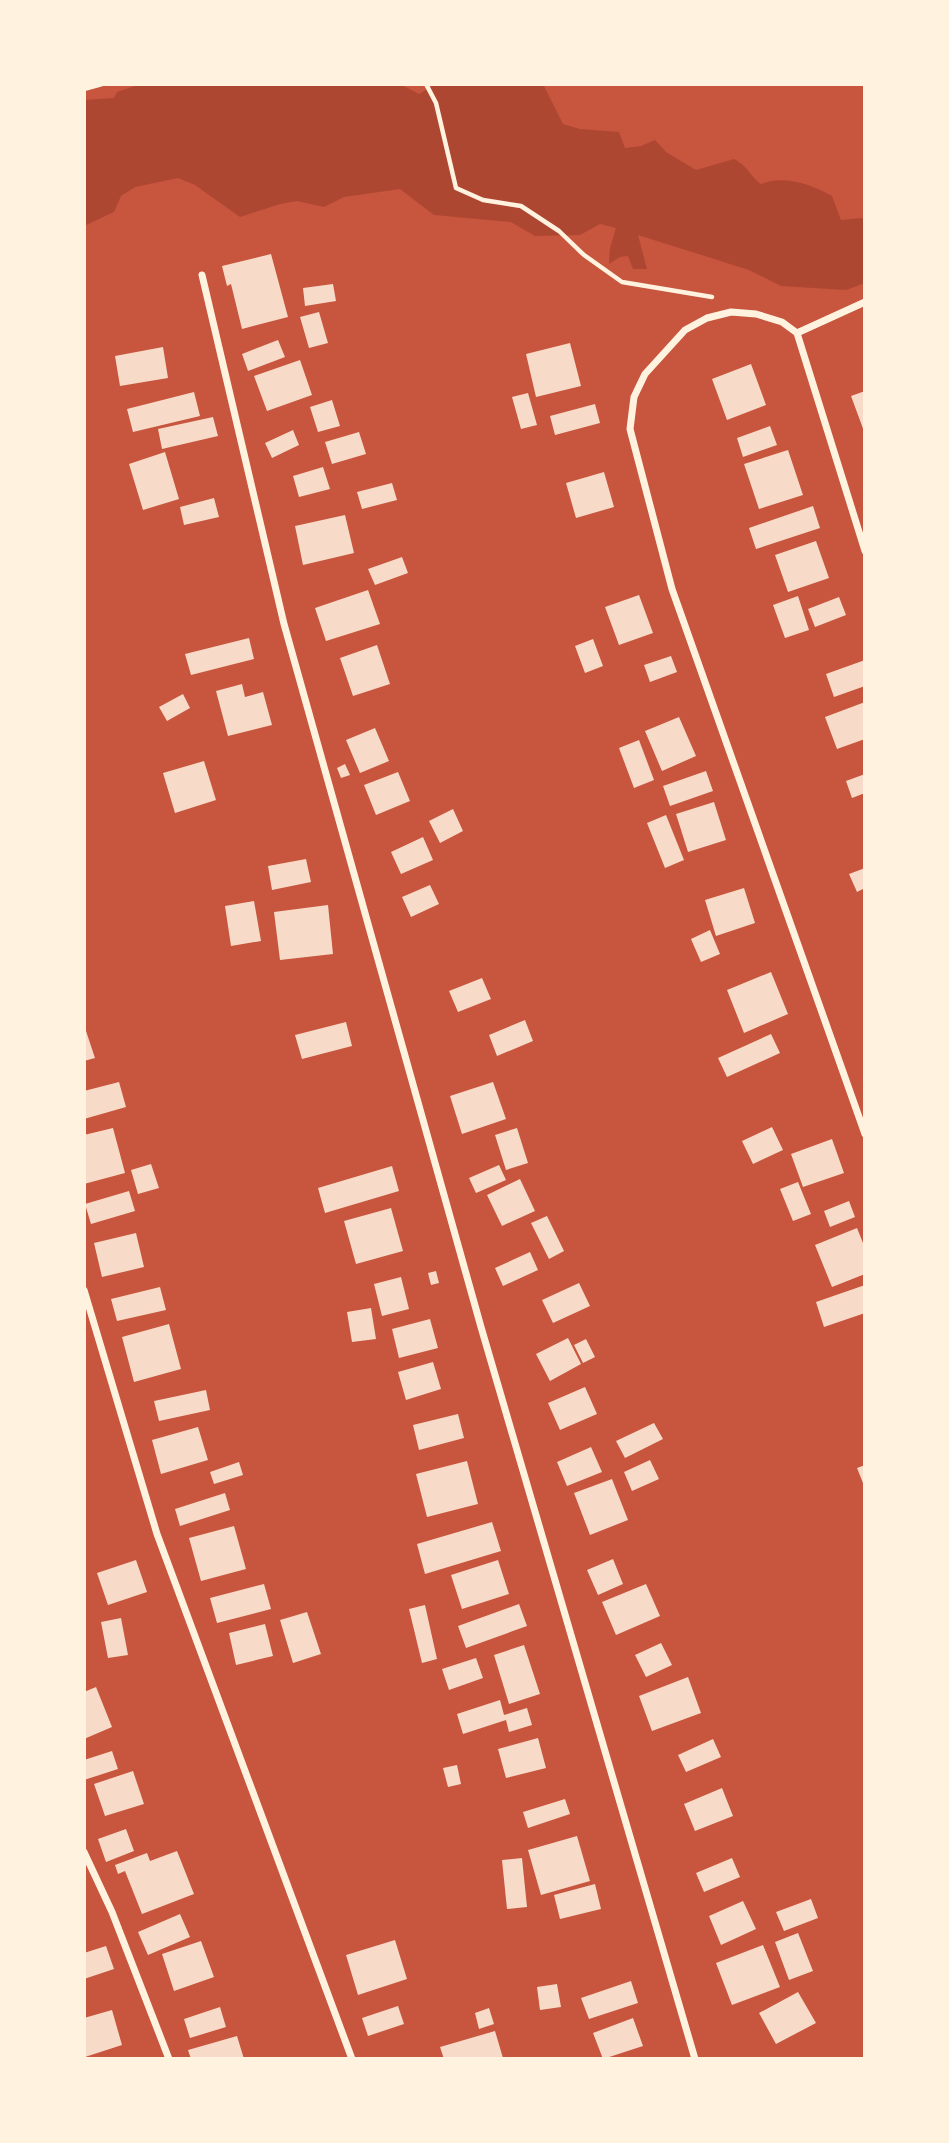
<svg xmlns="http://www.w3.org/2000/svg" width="949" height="2143" font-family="'Golos Text',sans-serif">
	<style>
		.green { fill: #ae4732 }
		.building { fill: #f7dbc8 }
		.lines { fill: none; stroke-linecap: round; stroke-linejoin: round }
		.path { stroke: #fff3e0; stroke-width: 4.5 }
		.minor { stroke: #fff3e0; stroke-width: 7 }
	</style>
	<rect width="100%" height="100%" fill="#c8553d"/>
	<path class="green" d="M141,84H400L419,94L436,84H543L563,124L580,129L619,132L625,148L641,146L655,140L666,152L696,170L734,159C749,167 748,174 761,184C785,175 810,184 832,196L841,220L862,218L865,221V283L846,290L781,286L749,270L638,235L647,269H633L628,256L620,257L609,264L610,248L616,228L600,224L580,235L535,236L511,222L434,215L400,189L344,197L324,207L297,201L280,204L240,217L195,185L178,178L135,187L121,196L114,212L84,226V100L114,98L117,92Z"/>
	<path class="building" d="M271,254L288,317L242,329L231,284L227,286L222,266Z
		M333,284L336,301L305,306L303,288Z
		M319,312L328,343L309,348L300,317Z
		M278,340L285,357L248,371L242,354Z
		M570,343L581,386L536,397L526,354Z
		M163,347L168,378L120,386L115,356Z
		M300,360L312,395L267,411L254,376Z
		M751,364L766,405L727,420L712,379Z
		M865,391V434L851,396Z
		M194,392L200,416L133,432L127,409Z
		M528,393L537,425L521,429L512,397Z
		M332,400L340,426L318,432L310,407Z
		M595,404L600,423L555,435L550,416Z
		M213,417L218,436L162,449L158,429Z
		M770,426L777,445L743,457L737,438Z
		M293,430L299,445L272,458L265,443Z
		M359,432L366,454L332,464L325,442Z
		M788,450L803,495L759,509L744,464Z
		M165,452L179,499L143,510L129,464Z
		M323,467L330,489L299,497L293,476Z
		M604,472L614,507L576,518L566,483Z
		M392,483L397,500L362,509L357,492Z
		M214,498L219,517L184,525L180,507Z
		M813,506L820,528L756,549L749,528Z
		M345,515L354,553L303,565L295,526Z
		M816,541L829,578L788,592L775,555Z
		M402,557L408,573L375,585L368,569Z
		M368,590L380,624L326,641L315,608Z
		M639,595L653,633L619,645L605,607Z
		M798,596L809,630L785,638L773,605Z
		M839,597L846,615L815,627L808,609Z
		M249,638L254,659L191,675L185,654Z
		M593,639L603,666L585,673L575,646Z
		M377,645L390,684L353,696L340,658Z
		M671,656L677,672L650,682L644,665Z
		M865,660V686L834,697L826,674Z
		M242,684L245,697L263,692L272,725L228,736L216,691Z
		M183,694L190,708L167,721L159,707Z
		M865,702V739L837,749L825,717Z
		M679,717L696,756L662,771L645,731Z
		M375,728L389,761L360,773L346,740Z
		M639,740L654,780L634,788L619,748Z
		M204,761L216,800L175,813L163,773Z
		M345,764L350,775L341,778L337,768Z
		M706,771L713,791L670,806L663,786Z
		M398,772L410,801L376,815L364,785Z
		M865,774V793L852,798L846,781Z
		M714,802L726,840L688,852L676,814Z
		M453,809L463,831L440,843L429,821Z
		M666,815L684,860L665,868L647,823Z
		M423,837L433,860L401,874L391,852Z
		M306,859L311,882L272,890L268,866Z
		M865,868V888L857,892L849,874Z
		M430,885L439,904L411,917L402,897Z
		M744,888L755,923L716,936L705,900Z
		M254,901L261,941L231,946L225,906Z
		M328,905L333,954L280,960L274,912Z
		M710,930L720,954L701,962L691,939Z
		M771,972L788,1014L744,1033L727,990Z
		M482,978L491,999L458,1012L449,991Z
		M525,1020L533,1041L497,1056L489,1035Z
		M346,1022L352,1046L302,1059L295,1035Z
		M84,1025L95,1058L84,1061Z
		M771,1034L780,1053L727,1077L718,1058Z
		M119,1082L126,1107L84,1119V1091Z
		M493,1082L506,1119L462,1134L450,1096Z
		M772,1127L783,1150L753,1164L742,1141Z
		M113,1128L125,1173L84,1184V1135Z
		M517,1128L528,1163L506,1170L495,1135Z
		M832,1139L844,1173L803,1187L791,1154Z
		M151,1164L159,1188L138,1194L131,1170Z
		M499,1165L506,1180L476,1193L469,1178Z
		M392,1166L399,1191L325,1213L318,1188Z
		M520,1179L535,1211L502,1226L487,1195Z
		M798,1182L811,1214L793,1221L780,1189Z
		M129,1191L135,1211L91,1224L85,1204Z
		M849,1201L855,1217L830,1227L824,1211Z
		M391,1208L403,1251L356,1264L344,1221Z
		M547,1216L564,1251L549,1259L531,1223Z
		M857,1228L865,1248V1274L832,1287L815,1245Z
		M136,1233L144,1267L102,1277L94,1243Z
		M530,1252L538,1270L503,1286L495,1268Z
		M436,1271L439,1283L431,1285L428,1273Z
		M401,1277L409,1309L382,1316L374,1284Z
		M579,1283L590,1306L553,1323L542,1300Z
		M865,1285V1313L824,1327L816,1302Z
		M160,1287L166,1310L117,1321L111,1299Z
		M371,1308L376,1339L352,1342L347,1312Z
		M430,1319L438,1348L399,1358L392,1329Z
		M169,1324L181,1369L134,1382L122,1337Z
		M568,1338L581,1364L550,1381L536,1354Z
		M586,1339L595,1357L583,1363L574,1345Z
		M433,1362L441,1389L406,1400L398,1372Z
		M585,1387L597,1414L560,1430L548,1403Z
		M206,1390L210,1410L159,1421L154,1401Z
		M458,1414L464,1438L419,1450L413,1425Z
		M654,1423L663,1439L625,1458L616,1441Z
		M198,1427L208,1460L161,1474L152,1440Z
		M591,1447L602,1472L567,1486L557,1462Z
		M650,1460L659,1479L632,1491L624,1472Z
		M467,1461L478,1504L427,1517L416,1474Z
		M239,1462L243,1475L214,1484L210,1472Z
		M865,1465V1488L857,1468Z
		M612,1479L628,1520L590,1535L574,1493Z
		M225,1493L230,1510L180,1526L175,1509Z
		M492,1522L501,1551L425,1574L417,1544Z
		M234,1526L246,1569L201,1581L189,1538Z
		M613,1559L623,1584L598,1595L587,1570Z
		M136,1560L147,1592L108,1605L97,1573Z
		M498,1560L509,1594L462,1609L451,1575Z
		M264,1584L271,1609L217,1623L210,1598Z
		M646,1584L660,1616L616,1635L602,1602Z
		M519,1604L527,1626L466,1648L458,1626Z
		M425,1605L437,1659L422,1663L409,1609Z
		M307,1612L321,1654L293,1663L280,1620Z
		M121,1618L128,1655L108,1658L101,1622Z
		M265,1624L273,1656L236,1665L229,1633Z
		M661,1643L672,1665L646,1677L635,1655Z
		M524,1645L540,1694L509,1704L494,1655Z
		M476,1658L483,1678L449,1690L442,1669Z
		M688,1677L701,1713L652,1731L639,1696Z
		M96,1687L112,1727L84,1739V1692Z
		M500,1700L504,1715L527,1708L532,1725L509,1732L506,1720L463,1734L457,1714Z
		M538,1738L546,1768L506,1778L498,1749Z
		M713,1739L721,1757L686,1772L678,1755Z
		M112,1751L118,1769L84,1780V1760Z
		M457,1765L461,1784L448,1787L443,1768Z
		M133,1771L144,1804L105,1816L94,1784Z
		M722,1788L733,1816L695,1831L684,1804Z
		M565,1799L570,1814L528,1828L523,1812Z
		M126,1829L134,1851L106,1862L98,1839Z
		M577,1836L590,1881L541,1895L528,1850Z
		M177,1851L194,1894L142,1914L125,1871L118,1874L115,1865L147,1853L150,1861Z
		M522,1858L527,1907L507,1909L502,1860Z
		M732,1858L740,1877L704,1892L696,1873Z
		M595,1884L601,1909L560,1919L554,1895Z
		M811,1899L818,1918L784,1931L776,1912Z
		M743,1901L756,1929L721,1945L709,1916Z
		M180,1914L190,1937L148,1955L138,1932Z
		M798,1933L813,1971L789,1980L775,1942Z
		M395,1940L407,1979L358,1995L346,1955Z
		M201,1941L214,1977L174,1991L162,1954Z
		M763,1945L780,1987L732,2005L716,1963Z
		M106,1946L114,1969L84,1979V1953Z
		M631,1981L638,2003L589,2019L581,1998Z
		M557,1984L561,2007L540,2010L537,1987Z
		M798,1992L816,2023L776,2044L759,2013Z
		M398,2006L404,2024L368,2036L362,2018Z
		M220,2007L226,2027L190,2038L184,2019Z
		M489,2008L494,2024L479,2029L475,2013Z
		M112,2010L122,2045L85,2057L84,2018Z
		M633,2018L643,2046L603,2059L593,2033Z
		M495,2031L503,2058L444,2059L440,2047Z
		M237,2036L244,2059H191L188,2050Z"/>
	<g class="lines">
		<path class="path" d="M426,84L436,103L456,188L483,200L521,206L559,231L584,255L622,282L712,297
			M84,89L102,84"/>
		<path class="minor" d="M202,275L284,624L481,1327L695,2059
			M797,333L782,322L756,314L731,312L707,318L685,330L645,374L634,397L630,429L672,589L865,1134
			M797,333L865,551
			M797,333L865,302
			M84,1290L157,1534L352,2059
			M84,1852L112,1912L169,2059"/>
	</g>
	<rect width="949" height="2143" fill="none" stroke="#fff3e0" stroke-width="172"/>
</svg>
